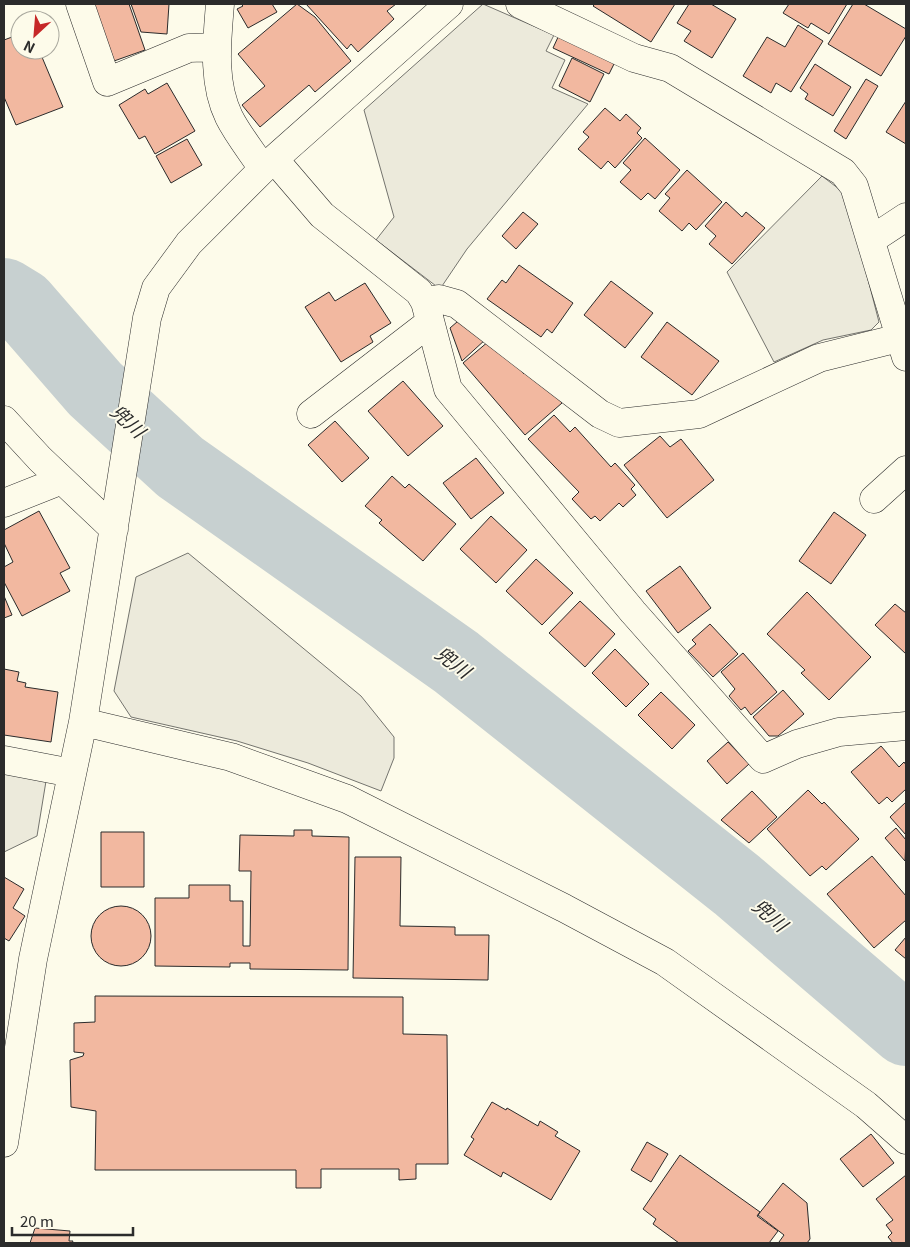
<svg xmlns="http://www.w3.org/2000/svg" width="910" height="1247" font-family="Georgia,'Noto Sans JP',serif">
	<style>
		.parking { fill: #eceadb; stroke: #74746e }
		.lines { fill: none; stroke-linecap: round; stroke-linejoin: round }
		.river { stroke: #c7d0d0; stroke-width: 72 }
		.building { fill: #f2b8a0; stroke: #2b2b2b }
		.minor-casing { stroke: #2b2b2b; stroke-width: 29 }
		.minor { stroke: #fdfbea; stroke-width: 28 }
		.labels { text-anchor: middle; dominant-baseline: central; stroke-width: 4; stroke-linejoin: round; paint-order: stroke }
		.water-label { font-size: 19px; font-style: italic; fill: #2b2b2b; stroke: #fdfbea }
	</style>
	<rect width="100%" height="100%" fill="#fdfbea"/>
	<path class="parking" d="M483,4L554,35L546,51L565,60L552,88L588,104L467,249L440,289L376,240L394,217L364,110Z
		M822,176L839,189L848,202L879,322L871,330L823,340L774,362L727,272Z
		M188,553L361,696L394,737V758L381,791L308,763L237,741L131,717L114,691L136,577Z
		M4,766L47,775L37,836L4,852Z"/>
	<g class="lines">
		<path class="river" d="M4,294L22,305L95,389L180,467L456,662L737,885L906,1030"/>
	</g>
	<path class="building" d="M94,4H129L145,50L114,61Z
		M131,4H169L167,34L141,32Z
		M241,4H272L277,12L248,28L237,9L243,6Z
		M297,4L315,17L351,61L315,92L309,85L260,127L242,105L265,86L238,54Z
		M306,4H396L387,11L394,19L358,52L351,44L347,49Z
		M595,4H675L651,42L593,6Z
		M689,4H711L736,19L712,58L684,41L691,31L677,23Z
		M789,4H847L829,34L811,23L808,28L783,13Z
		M853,4H864L906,29V36L881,76L828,44Z
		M798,25L823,41L791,92L776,83L771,93L743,76L767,37L785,47Z
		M20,34V50H39L63,107L16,125L4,97V40Z
		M559,35L615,62L609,74L553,48Z
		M572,58L604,74L590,102L559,86Z
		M815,64L851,87L833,116L805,99L808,94L800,88Z
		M866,79L878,86L846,139L834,131Z
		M167,83L195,131L155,154L145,136L139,139L119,105L145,89L148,94Z
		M906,101V144L886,132Z
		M605,108L620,121L626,114L641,128L637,133L642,138L615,168L608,161L601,169L578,149L589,137L583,132Z
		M645,138L680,170L655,199L648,193L641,200L620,182L631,170L623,163Z
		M187,139L202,165L171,183L156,156Z
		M687,170L722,202L696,230L689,223L682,231L659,211L670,198L665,194Z
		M726,202L742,217L746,212L765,228L732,264L709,244L716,236L705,226Z
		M523,212L538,224L516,249L502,236Z
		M519,265L573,303L552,333L547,329L541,337L487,299L502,280L506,283Z
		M611,281L653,313L625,348L584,315Z
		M365,283L391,323L370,336L373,342L341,362L305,307L329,292L335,301Z
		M465,315L486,339L462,361L450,328Z
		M667,322L719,361L692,395L641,357Z
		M489,341L506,352L524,374L527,371L538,384L543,380L562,403L525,435L463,363Z
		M403,381L443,426L408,456L368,411Z
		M554,415L570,432L575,427L611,467L615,463L635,485L631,489L636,495L623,507L619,503L600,521L595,516L591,519L572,499L579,492L528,439Z
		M335,421L369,458L342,482L308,445Z
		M660,436L670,447L681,439L714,480L667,518L624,465Z
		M476,458L504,493L471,519L443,483Z
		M392,476L405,488L409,484L456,524L423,561L379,523L382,520L365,506Z
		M39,511L70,568L60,573L70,591L22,616L4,582V567L13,562L4,543V530Z
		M834,512L866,535L831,584L799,561Z
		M491,516L527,550L496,583L460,549Z
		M536,559L573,593L542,625L506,591Z
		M680,566L711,608L678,633L646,591Z
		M807,592L871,657L829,700L801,673L805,670L767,634Z
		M4,596L12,615L4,618Z
		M580,601L615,634L585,667L549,633Z
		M895,604L906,613V654L875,625Z
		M710,624L738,654L713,677L688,651L696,644L692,640Z
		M615,649L649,684L626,707L592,673Z
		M743,653L777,692L751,715L745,707L741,710L729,696L735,689L721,672Z
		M4,669L19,672L17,681L26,683L25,687L58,692L51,742L4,735Z
		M783,690L804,714L778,736H769L753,717Z
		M661,692L695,725L672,749L638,715Z
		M728,742L749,764L727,784L707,761Z
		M881,746L899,767L904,762L906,765V789L892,802L887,797L879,804L851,772Z
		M808,790L822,804L824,802L859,839L826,870L822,866L810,876L767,829Z
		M752,791L777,817L749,843L721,820Z
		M906,802V835L890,817Z
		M896,828L906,840L905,861L885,838Z
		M294,830H312V836L349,837L348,970L250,969V963H230V967L155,966V898H189V885H230V901H243V946H250L251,871H239L240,835L294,836Z
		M101,832H144V887H101Z
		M872,856L906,896V920L874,948L827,894Z
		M355,857H401L400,926L455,927V935H489L488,980L353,978Z
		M4,877L24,889L13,908L25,916L9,941L4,938Z
		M91 936a30 30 0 1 1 60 0a30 30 0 1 1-60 0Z
		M906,937V959L895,950Z
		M95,996L403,997V1034L447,1035L448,1164H416V1179L399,1180V1169H321V1188H296V1170H95L96,1111L71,1107L70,1060L83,1056L84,1053L74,1052V1023L95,1022Z
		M492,1102L506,1110L507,1108L538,1126L540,1121L558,1132L555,1136L580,1151L551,1200L503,1172L501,1177L464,1155L474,1139L471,1137Z
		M871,1134L894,1163L863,1187L840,1159Z
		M647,1142L668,1154L651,1182L631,1170Z
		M680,1155L760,1212L757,1216L778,1231L769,1243H679L653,1224L656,1219L643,1209Z
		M906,1175V1243H893L888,1237L892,1233L886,1225L893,1220L876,1199Z
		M783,1183L807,1203L810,1239L807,1243H781L779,1242L784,1235L758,1215Z
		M35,1228L70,1231L69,1241H73L72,1243H30Z"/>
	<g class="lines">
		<defs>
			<path id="minor" d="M80,4L107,82L189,48L217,47
				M220,4C217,41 212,82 229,117C238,135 252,152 263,169
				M520,4L634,58L670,68L843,172L854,186L906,357
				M274,159L322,215L419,292L425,302L448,389L633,612L763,759L797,744L839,732L906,726
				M871,240L906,217
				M425,302L439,299L457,304L600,414L619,423L699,414L819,358L899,338
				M311,414L429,323
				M4,420L40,459L114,529
				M874,499L906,470
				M4,503L62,480
				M83,722L231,757L347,799L564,908L665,962L866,1105L906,1140
				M4,760L72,773
				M4,1143L33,959L83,722L147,318L156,288L189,243L263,169L449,4"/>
		</defs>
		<use href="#minor" class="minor-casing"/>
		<use href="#minor" class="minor"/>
	</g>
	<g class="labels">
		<g class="water-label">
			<text transform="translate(129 420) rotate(43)">兜川</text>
			<text transform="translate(454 661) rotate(37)">兜川</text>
			<text transform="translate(771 914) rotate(41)">兜川</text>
		</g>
	</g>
	<rect width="910" height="1247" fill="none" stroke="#2b2b2b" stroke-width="10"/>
	<g transform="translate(35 35) rotate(206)"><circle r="24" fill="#fdfbea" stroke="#a9a89e"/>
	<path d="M0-4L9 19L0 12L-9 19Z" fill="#c62828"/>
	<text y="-8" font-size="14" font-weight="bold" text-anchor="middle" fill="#2b2b2b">N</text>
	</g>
	<path d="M12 1227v8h121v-8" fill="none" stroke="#2b2b2b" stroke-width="2.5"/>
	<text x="20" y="1227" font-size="15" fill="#2b2b2b" stroke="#fdfbea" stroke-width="4" paint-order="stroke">20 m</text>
</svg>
